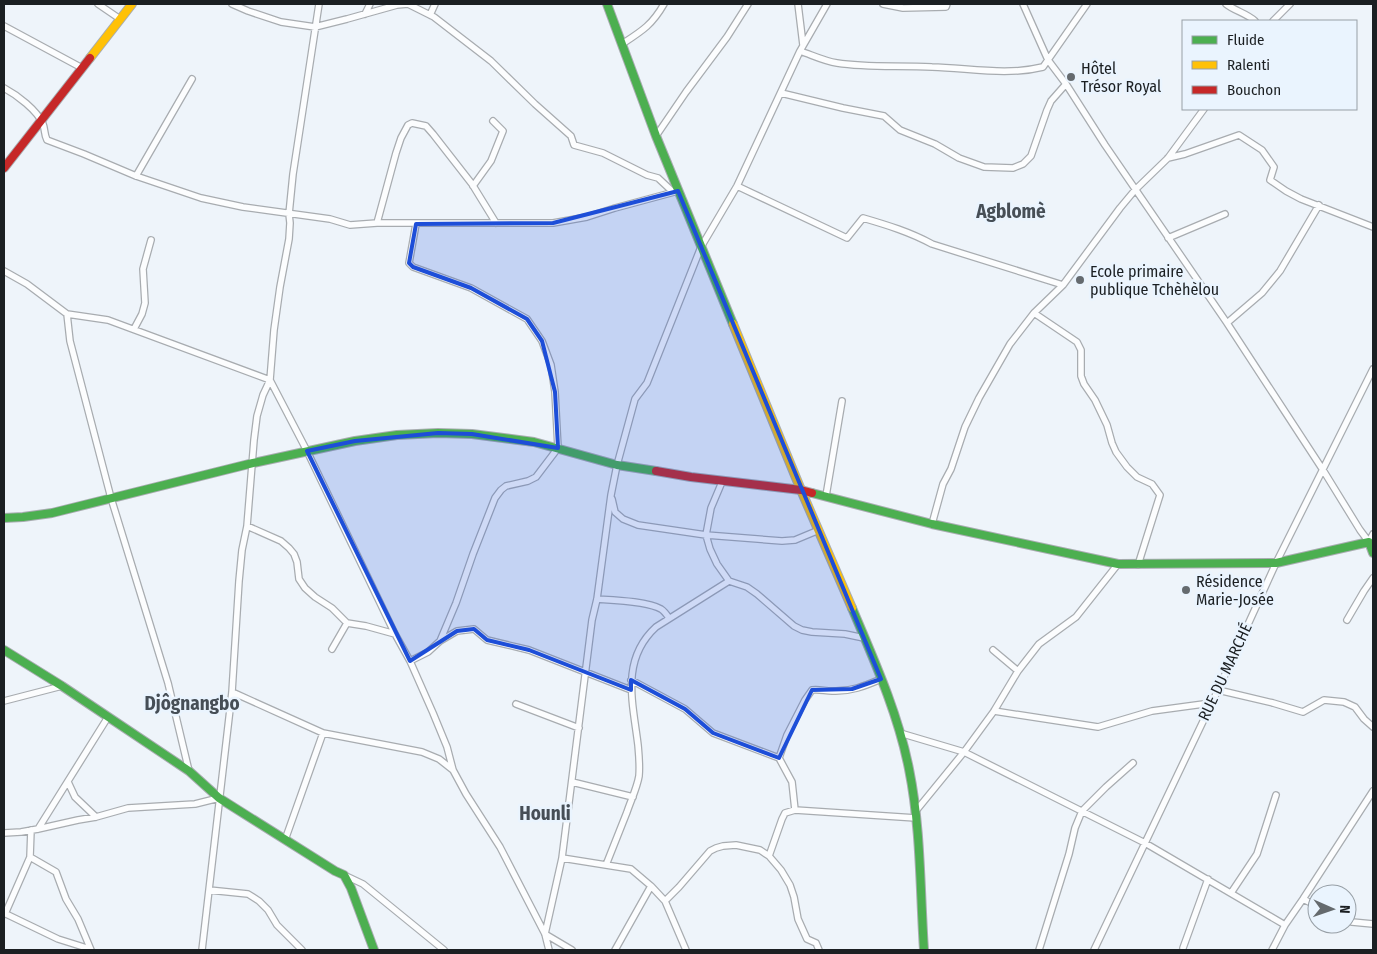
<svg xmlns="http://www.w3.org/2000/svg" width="1377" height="954" font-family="'Fira Sans Condensed',sans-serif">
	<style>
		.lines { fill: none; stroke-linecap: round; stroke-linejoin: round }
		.street-casing { stroke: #a8acb0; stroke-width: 8 }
		.fast-casing { stroke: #a8acb0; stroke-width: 10 }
		.slow-casing { stroke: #a8acb0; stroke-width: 10 }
		.jam-casing { stroke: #a8acb0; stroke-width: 10 }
		.street { stroke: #fcfdfe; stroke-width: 5.5 }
		.fast { stroke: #4caf50; stroke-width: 8 }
		.slow { stroke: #ffc107; stroke-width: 8 }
		.jam { stroke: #c62828; stroke-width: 8 }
		.marked { fill: #1d4ed8; fill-opacity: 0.2; stroke: #1d4ed8; stroke-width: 4; stroke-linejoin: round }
		.poi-dot { fill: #656a6e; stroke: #eaf4fe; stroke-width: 2 }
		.labels { text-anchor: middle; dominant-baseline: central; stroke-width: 5; stroke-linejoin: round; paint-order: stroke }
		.poi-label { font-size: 16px; fill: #1b1f22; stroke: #eaf4fe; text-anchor: start }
		.street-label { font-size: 16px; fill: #1b1f22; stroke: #eaf4fe }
		.quarter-label { font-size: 19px; font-weight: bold; fill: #464e56; stroke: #eaf4fe }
	</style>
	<rect width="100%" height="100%" fill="#eef4fa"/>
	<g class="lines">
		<defs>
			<path id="street" d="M98,4L120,19
				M232,4L248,11L281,22L315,27L347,19L397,5L408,4L434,17L491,61L535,104L571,136L574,145L603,153L647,175L658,178L673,192
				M798,4L803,45
				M883,4L903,8L946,7L947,4
				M1023,4L1048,60L1066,84L1105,145L1227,323L1323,470L1360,530L1369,542
				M1226,4C1235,11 1246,13 1255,21
				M365,14L370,4
				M430,15L435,4
				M1273,21L1290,4
				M4,26L82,68
				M622,44C642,31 652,25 664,4
				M800,51C812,55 824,61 837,63C868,68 900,65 932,67C969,68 1007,76 1043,67L1087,4
				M4,88C17,95 37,110 43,124C45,129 44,134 47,140L84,154L136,176L201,198L243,207L330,219L350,225L377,223H553L587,217L615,208L678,191
				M781,93L843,108L884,116L900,130L935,144L959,158L984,167L1013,168L1023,164L1031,156L1047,110L1051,101L1066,84
				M656,136L686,92L727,37L748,4
				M1168,158L1185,154L1239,135L1262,150L1274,167L1270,180L1286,191L1301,199L1373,227
				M136,176L192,79
				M473,186L491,161L503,131L493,121
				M737,186L847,238L863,218C887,225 910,232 932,244L1063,285
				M377,223L396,153L401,138L408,125L412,123L426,126L433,134L472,184L496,223
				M416,224L409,263L413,267L471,288L527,319L542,341L551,365L555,392L558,448L536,477L528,481L506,486L501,490L495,498L473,554L456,603L440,641
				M1168,238L1225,214
				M4,271L27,284L67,314L108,320L270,380L307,451L395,634L410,661L433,713L447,747L453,770L466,794L500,847L545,934L549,950
				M1034,313L1077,342L1081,350V376L1084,384L1095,400L1107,425L1112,443L1116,452L1127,467L1137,477L1152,484L1160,495L1138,565
				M67,314L70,341L111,498L168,683L189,771
				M1227,323L1262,293L1280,271L1319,205
				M134,329L142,314L145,303L143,269L151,240
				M722,482L711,508L706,535L710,549L717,564L729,581L747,587L757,594L794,626L802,630L812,632L845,634L864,638
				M826,496L842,401
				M612,499L615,512L623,519L638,525L706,535L782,541L795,540L819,530
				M932,524L943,484L951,469L965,427L979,398L1010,344L1034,313L1063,285L1120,208L1135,190L1168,158L1204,109
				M247,526L281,541L289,548L294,554L297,562L299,579L305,588L315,597L332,608L347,623L366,626L395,634
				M1369,542L1373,534
				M597,599C612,600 648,601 661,609C664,611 667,615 669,618
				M1347,620L1364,591L1373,578
				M332,649L347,623
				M993,650L1018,671
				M410,661L428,652L440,641L457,631L474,629L487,640L529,650L631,690
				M631,680L685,709L713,733L779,758L792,782L795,810L785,813L782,819L769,856
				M1218,690L1273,703L1303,712L1324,700L1344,702L1355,707L1364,719L1373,727
				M232,692L323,733L422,752L439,759L453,770
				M4,701L62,686
				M516,704L579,728
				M994,711L1098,727L1152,711L1211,703
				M900,733L964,752L1145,843L1285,925
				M779,758L787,735L805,700L812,690C819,689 825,691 832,691C850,692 865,686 881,679
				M68,782L75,797L96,817
				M572,782L633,797
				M795,810L916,818
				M915,812L964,752L994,711L1018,671L1039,644L1076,617L1118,564
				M38,829L108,717
				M31,830L30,857L56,872L66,899L78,919L91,950
				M4,833L21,832L38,829L78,820L96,817L128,808L195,804L219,798
				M285,840L323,733
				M562,858L631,869L651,886L665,901L686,950
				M606,865C613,847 620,830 627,812C631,800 637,788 639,776C640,765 639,756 638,745C633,703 620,660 656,627L729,581
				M344,875L363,884L444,950
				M209,890L248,894L259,901L268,910L277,925L302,950
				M1231,893L1257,854L1276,795
				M1303,899L1317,906
				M665,901L679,887L710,851L716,848L723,846L736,845L760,850L769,856L781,870L790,885L794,897L798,919L807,939L816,943L819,950
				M4,913L58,939L90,949
				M5,914L30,857
				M1347,920L1352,922L1373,924
				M545,934L562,858L592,620L597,599L611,495L617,465L635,399L647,383L701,247L737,186L800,51L827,4
				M545,934L572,950
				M1183,948L1208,879
				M202,950L232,692L239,581L242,550L247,526L254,440L257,416L263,395L270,380L274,330L280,287L289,239L290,223L289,214L293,174L319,4
				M615,950L651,886
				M1039,950L1069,854L1075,828L1082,811L1106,787L1133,763
				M1094,950L1218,690L1276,563L1373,369
				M1272,950L1285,925L1303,899L1373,791"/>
			<path id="fast" d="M607,4L656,136L733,324
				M812,493L932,524L1118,564L1276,563L1369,542L1373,553
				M4,518L23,517L52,513L253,463L355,441L397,435L438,433L472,434L534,442L617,465L656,471
				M852,608C874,660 898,713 909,769C921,828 920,890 924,950
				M4,650L62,686L189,771L219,798L335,871L344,875L351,888L374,950"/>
			<path id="slow" d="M90,58L132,4
				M733,324L801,490L852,608"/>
			<path id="jam" d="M4,168L90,58
				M656,471L691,477L801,490L812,493"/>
		</defs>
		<use href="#street" class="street-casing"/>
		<use href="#fast" class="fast-casing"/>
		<use href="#slow" class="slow-casing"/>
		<use href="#jam" class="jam-casing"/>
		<use href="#street" class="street"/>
		<use href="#fast" class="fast"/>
		<use href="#slow" class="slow"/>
		<use href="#jam" class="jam"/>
	</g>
	<path class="marked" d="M678,191L881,679L852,689L812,690L779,758L713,733L685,709L631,680V690L529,650L487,640L474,629L457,631L410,661L307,451L355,441L438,433L472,434L558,448L555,392L542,341L527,319L471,288L413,267L409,263L416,224L553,223Z"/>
	<g class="poi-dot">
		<circle cx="1071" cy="77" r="5"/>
		<circle cx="1080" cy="280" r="5"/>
		<circle cx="1186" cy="590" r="5"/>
	</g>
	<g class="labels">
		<g class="poi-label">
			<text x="1081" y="68">Hôtel<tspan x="1081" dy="18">Trésor Royal</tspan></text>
			<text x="1090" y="271">Ecole primaire<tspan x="1090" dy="18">publique Tchèhèlou</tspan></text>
			<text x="1196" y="581">Résidence<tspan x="1196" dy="18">Marie-Josée</tspan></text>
		</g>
		<g class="street-label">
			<text transform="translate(1225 672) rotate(-65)">RUE DU MARCHÉ</text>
		</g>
		<g class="quarter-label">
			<text x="1011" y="211">Agblomè</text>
			<text x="192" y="703">Djôgnangbo</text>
			<text x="545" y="813">Hounli</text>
		</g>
	</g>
	<rect width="1377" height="954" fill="none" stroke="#1b1f22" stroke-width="10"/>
	<rect x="1182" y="20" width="175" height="90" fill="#eaf4fe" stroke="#979fa6"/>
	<rect x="1192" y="36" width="25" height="8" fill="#4caf50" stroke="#979fa6"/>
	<text x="1227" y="45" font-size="15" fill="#1b1f22">Fluide</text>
	<rect x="1192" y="61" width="25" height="8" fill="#ffc107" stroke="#979fa6"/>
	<text x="1227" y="70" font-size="15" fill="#1b1f22">Ralenti</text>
	<rect x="1192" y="86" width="25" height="8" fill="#c62828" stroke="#979fa6"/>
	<text x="1227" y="95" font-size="15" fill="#1b1f22">Bouchon</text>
	<g transform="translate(1332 909) rotate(92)"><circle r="24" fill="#eaf4fe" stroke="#979fa6"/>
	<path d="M0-4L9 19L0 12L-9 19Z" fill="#656a6e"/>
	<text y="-8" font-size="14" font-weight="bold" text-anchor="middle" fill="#1b1f22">N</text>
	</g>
</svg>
